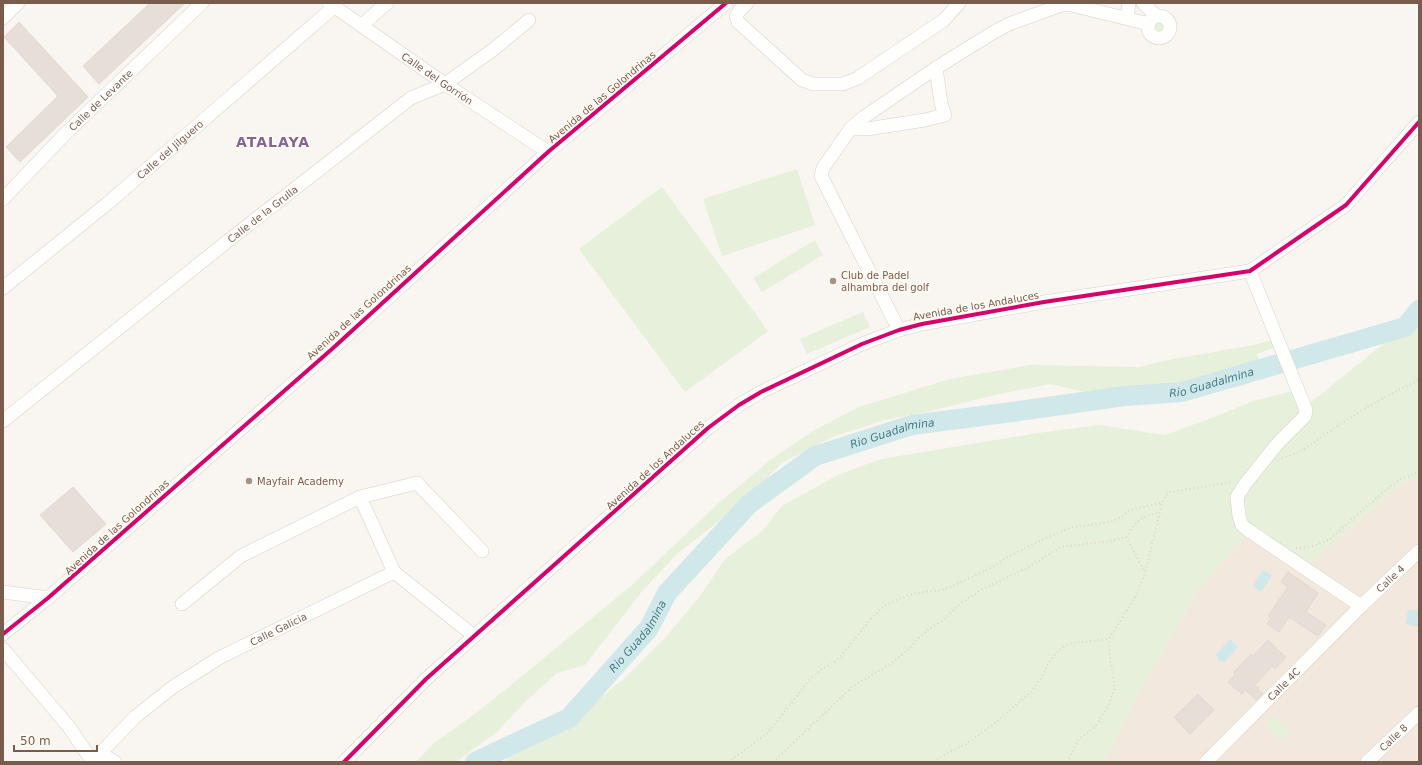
<svg xmlns="http://www.w3.org/2000/svg" width="1422" height="765" font-family="'DejaVu Sans',sans-serif">
	<style>
		.residential { fill: #f2e8de }
		.green { fill: #e7f0db }
		.water { fill: #d0e8ea }
		.lines { fill: none; stroke-linecap: round; stroke-linejoin: round }
		.river { stroke: #d0e8ea; stroke-width: 20 }
		.building { fill: #e6ded7; stroke: #e2d8d2 }
		.street-casing { stroke: #d7d1cb; stroke-width: 14 }
		.path { stroke: #dcd5d0; stroke-width: 2; stroke-dasharray: 1 3; stroke-linecap: butt }
		.street { stroke: #fefefd; stroke-width: 13 }
		.cycleway-casing { stroke: #fffaf3; stroke-width: 6 }
		.cycleway { stroke: #d6006c; stroke-width: 4 }
		.poi-dot { fill: #a69286; stroke: #fffaf3; stroke-width: 1.5 }
		.labels { text-anchor: middle; dominant-baseline: central; stroke-width: 3.5; stroke-linejoin: round; paint-order: stroke }
		.street-label { font-size: 10px; fill: #7a5c4d; stroke: #fffaf3 }
		.poi-label { font-size: 10px; fill: #7a5c4d; stroke: #fffaf3; text-anchor: start }
		.water-label { font-size: 11px; font-style: italic; fill: #437c86; stroke: #fffaf3 }
		.district-label { font-size: 14px; font-weight: bold; letter-spacing: 1px; fill: #846695; stroke: #fffaf3 }
	</style>
	<rect width="100%" height="100%" fill="#f9f5f0"/>
	<path class="residential" d="M1419,478V762H1105L1139,693L1198,590L1245,537L1292,553L1308,565L1396,489L1412,479Z"/>
	<path class="green" d="M1154 28a6 6 0 1 1 12 0a6 6 0 1 1-12 0Z
		M797,169L815,225L722,256L703,199Z
		M662,187L768,331L685,392L579,249Z
		M815,240L823,255L762,292L753,278Z
		M863,312L870,327L807,354L800,339Z
		M1419,315V478L1412,479L1396,489L1308,565L1292,553L1245,537L1198,590L1139,693L1105,762H505L509,757L548,736L583,712L627,676L665,638L700,596L725,559L762,531L782,506L838,475L881,459L1038,433L1099,425L1165,435L1217,416L1253,401L1292,391L1300,409L1315,399Z
		M1272,340L1275,347L1257,354L1264,377L1239,387L1218,386L1191,382L1143,396L1117,400L1051,384L999,394L927,412L885,420L832,437L782,463L747,499L677,554L643,590L585,665L557,673L524,703L498,731L456,762H416L434,743L479,711L538,663L632,585L722,500L769,461L811,432L859,407L950,379L1031,365L1139,367L1163,361L1254,345Z
		M1274,716L1290,731L1281,741L1265,726Z"/>
	<path class="water" d="M1263,570L1272,575L1261,592L1253,586Z
		M1408,610L1419,611V627L1406,624Z
		M1230,639L1238,647L1224,663L1222,661H1219L1216,655Z"/>
	<g class="lines">
		<path class="river" id="s1" d="M475,762L569,718L649,628L667,593L749,504L815,456L912,425L1012,412L1125,396L1182,392L1405,327L1419,310"/>
	</g>
	<path class="building" d="M150,3H185L99,84L83,66Z
		M19,22L88,97L20,162L6,147L58,96L4,37Z
		M73,487L106,524L73,552L40,515Z
		M1288,572L1318,593L1306,612L1326,625L1318,636L1289,617L1279,632L1267,624L1271,618L1268,616L1288,587L1281,582Z
		M1268,640L1286,657L1275,669L1272,666L1255,685L1259,688L1258,689L1263,694L1256,700L1245,690L1242,694L1228,682L1235,675L1233,673L1251,654L1253,656Z
		M1198,694L1214,710L1190,734L1174,717Z"/>
	<g class="lines">
		<defs>
			<g id="street">
				<path id="s2" d="M329,3L445,84L548,152"/>
				<path d="M747,3L739,11L736,16L738,22L802,80L813,84H843L858,78L944,20L959,3"/>
				<path d="M1143,3L1156,16"/>
				<circle cx="1159" cy="27" r="11"/>
				<path d="M3,18L18,3"/>
				<path d="M1127,18L1129,3"/>
				<path d="M362,25L387,3"/>
				<path d="M851,128L867,129L925,120L945,115L941,103L936,68"/>
				<path id="s3" d="M3,199L65,134L202,3"/>
				<path d="M1250,271L1306,410L1305,416L1278,443L1245,484L1237,497L1239,516L1242,525L1248,530L1361,606"/>
				<path id="s4" d="M3,288L108,203L334,7"/>
				<path d="M899,330L821,176L823,168L851,128L864,117L936,68L994,32L1009,24L1059,6L1067,4L1149,24"/>
				<path id="s5" d="M3,421L229,240L411,98L445,84L494,49L529,20"/>
				<path d="M394,572L360,497L417,483L482,551"/>
				<path d="M3,592L48,598"/>
				<path d="M182,604L241,556L360,497"/>
				<path d="M3,634L48,598L332,349L548,152L726,3"/>
				<path d="M3,649L69,727L92,761"/>
				<path d="M100,753L115,762"/>
				<path id="s6" d="M92,762L135,717L173,687L219,658L394,572L474,636"/>
				<path d="M344,762L426,679L708,428L739,405L761,392L862,344L899,330L922,324L1044,302L1250,271L1346,205L1419,122"/>
				<path id="s7" d="M1206,762L1361,606L1419,551"/>
				<path id="s8" d="M1367,762L1419,713"/>
			</g>
		</defs>
		<use href="#street" class="street-casing"/>
		<path class="path" d="M1282,458C1303,453 1319,438 1338,426C1363,409 1391,393 1419,380
			M1126,537L1145,572
			M1296,548C1309,548 1319,545 1330,539L1389,487L1401,479L1419,472
			M728,762L768,733L810,679L822,669L834,663L840,657L875,614L886,605L896,600L916,593L941,590L950,587L989,569L1006,558L1039,541L1072,527L1098,524L1112,521L1123,516L1129,510L1162,503
			M773,762L852,687L890,664L908,650L917,640L929,629L941,622L962,602L981,590L1027,568L1061,547L1110,541L1126,537C1137,519 1140,518 1160,512
			M934,762L942,756L966,744L994,724L1031,692L1044,673L1048,663L1059,650L1072,643L1109,639L1137,594L1145,573L1162,503L1166,495L1170,492L1233,482
			M1067,762L1079,739L1095,727L1108,706L1115,688L1110,658L1109,639"/>
		<use href="#street" class="street"/>
		<defs>
			<path id="cycleway" d="M3,634L48,598L332,349L548,152L726,3
				M344,762L426,679L708,428L739,405L761,392L862,344L899,330L922,324L1044,302L1250,271L1346,205L1419,122"/>
		</defs>
		<use href="#cycleway" class="cycleway-casing"/>
		<use href="#cycleway" class="cycleway"/>
	</g>
	<g class="poi-dot">
		<circle cx="833" cy="281" r="4"/>
		<circle cx="249" cy="481" r="4"/>
	</g>
	<g class="labels">
		<g class="street-label">
			<text stroke="none"><textPath href="#s2" startOffset="132">Calle del Gorrión</textPath></text>
			<text transform="translate(602 97) rotate(-40)">Avenida de las Golondrinas</text>
			<text stroke="none"><textPath href="#s3" startOffset="139">Calle de Levante</textPath></text>
			<text stroke="none"><textPath href="#s4" startOffset="217">Calle del Jilguero</textPath></text>
			<text stroke="none"><textPath href="#s5" startOffset="332">Calle de la Grulla</textPath></text>
			<text transform="translate(976 306) rotate(-10)">Avenida de los Andaluces</text>
			<text transform="translate(359 312) rotate(-42)">Avenida de las Golondrinas</text>
			<text transform="translate(655 465) rotate(-42)">Avenida de los Andaluces</text>
			<text transform="translate(117 527) rotate(-42)">Avenida de las Golondrinas</text>
			<text stroke="none"><textPath href="#s7" startOffset="260">Calle 4</textPath></text>
			<text stroke="none"><textPath href="#s6" startOffset="231">Calle Galicia</textPath></text>
			<text stroke="none"><textPath href="#s7" startOffset="110">Calle 4C</textPath></text>
			<text stroke="none"><textPath href="#s8" startOffset="36">Calle 8</textPath></text>
		</g>
		<g class="poi-label">
			<text x="841" y="275">Club de Padel<tspan x="841" dy="12">alhambra del golf</tspan></text>
			<text x="257" y="481">Mayfair Academy</text>
		</g>
		<g class="water-label">
			<text stroke="none"><textPath href="#s1" startOffset="871">Rio Guadalmina</textPath></text>
			<text stroke="none"><textPath href="#s1" startOffset="547">Rio Guadalmina</textPath></text>
			<text stroke="none"><textPath href="#s1" startOffset="211">Rio Guadalmina</textPath></text>
		</g>
		<g class="district-label">
			<text x="273" y="142">ATALAYA</text>
		</g>
	</g>
	<rect width="1422" height="765" fill="none" stroke="#7a5c4d" stroke-width="8"/>
	<path d="M14 745v6h83v-6" fill="none" stroke="#7a5c4d" stroke-width="2"/>
	<text x="20" y="745" font-size="12" fill="#7a5c4d" stroke="#fffaf3" stroke-width="3" paint-order="stroke">50 m</text>
</svg>
